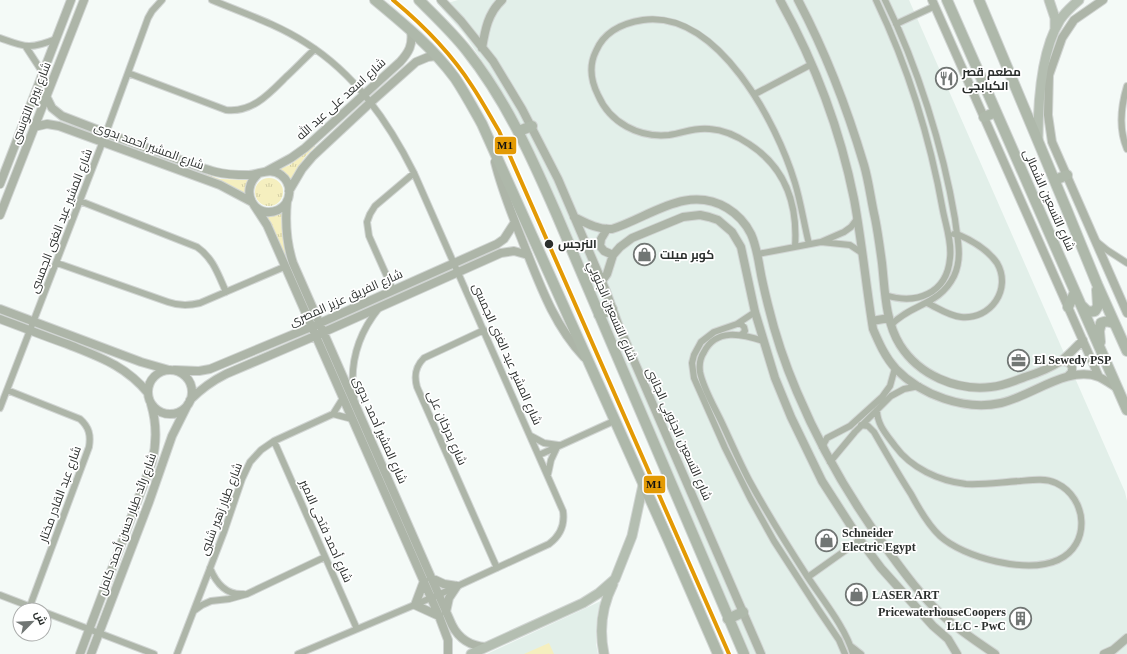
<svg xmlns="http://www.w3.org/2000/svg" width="1127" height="654" font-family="'Times New Roman',Cairo,serif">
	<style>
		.built { fill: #e2efe9 }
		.grass { fill: url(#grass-tufts) }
		.garden { fill: #f5efbf }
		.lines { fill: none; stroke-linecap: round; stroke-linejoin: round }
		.minor-casing { stroke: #d1d5d3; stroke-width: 8 }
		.tertiary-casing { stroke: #d1d5d3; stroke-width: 10 }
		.secondary-casing { stroke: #d1d5d3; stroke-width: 11 }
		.primary-casing { stroke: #d1d5d3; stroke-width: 12 }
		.minor { stroke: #adb5a8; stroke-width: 6 }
		.tertiary { stroke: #adb5a8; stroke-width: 8 }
		.secondary { stroke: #b4beb1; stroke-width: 9 }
		.primary { stroke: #aeb8aa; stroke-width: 10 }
		.metro-1-casing { stroke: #fff; stroke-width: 7 }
		.metro-1 { stroke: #e39a04; stroke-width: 4 }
		.stop-dot { fill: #2b2f2d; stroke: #fff; stroke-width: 1.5 }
		.labels { text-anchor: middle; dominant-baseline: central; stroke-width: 3.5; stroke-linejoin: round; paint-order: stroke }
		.poi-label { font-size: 12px; font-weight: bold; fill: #2b2f2d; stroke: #fff; text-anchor: start }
		.street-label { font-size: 12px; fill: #2b2f2d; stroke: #fff }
		.stop-label { font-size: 12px; font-weight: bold; fill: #2b2f2d; stroke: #fff; text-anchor: start }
		.line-badge { stroke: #fff; stroke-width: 1.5 }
		.pale-badge-label { font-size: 11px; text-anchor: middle; font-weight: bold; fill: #111 }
	</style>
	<defs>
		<pattern id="grass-tufts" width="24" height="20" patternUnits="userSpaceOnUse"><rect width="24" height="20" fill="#f5efbf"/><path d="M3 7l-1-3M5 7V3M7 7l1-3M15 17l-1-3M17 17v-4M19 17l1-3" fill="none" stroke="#d2cda4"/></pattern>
	</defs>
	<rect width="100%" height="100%" fill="#f4faf7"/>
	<path class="built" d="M458,0H909L1125,492L1127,501V654H749L510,112L489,71L464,34L437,3H448Z
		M601,601L597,617L596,644L598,654H487Z"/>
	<path class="grass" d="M314,145L315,146L304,158L291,180L280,169L290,165Z
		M194,170L220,179L249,180L244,194L233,188L193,172Z
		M255 192a14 14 0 1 1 28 0a14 14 0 1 1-28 0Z
		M282,212C281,234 283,246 290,267L288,268L265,214Z"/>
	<path class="garden" d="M549,643L554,654H524Z"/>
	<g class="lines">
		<defs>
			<path id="minor" d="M212,0C243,13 277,24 306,43C355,74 388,121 414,173L563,511C565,525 560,536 549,544L438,595L298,654
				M876,0C908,67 930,138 943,211C946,226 952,243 950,258C947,294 916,305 885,295
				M885,0C917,65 943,147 955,219C957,238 963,257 954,276C939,306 912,303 891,325
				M896,24L935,6
				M0,38C25,47 29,50 56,39
				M26,47L43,73
				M128,73L226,110C252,113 269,94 286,77C296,68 305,58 315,49
				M1127,86C1121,106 1118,128 1127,149
				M755,94L812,64
				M80,201L197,247C213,258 218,274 226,292
				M1096,241L1107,250L1127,263
				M821,242L850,245L862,253
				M795,247C798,204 786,168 749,144C737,136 725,130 710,129C694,127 684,133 669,135C639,138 610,123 598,95C591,81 589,65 596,51C604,32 623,23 643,20C718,10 777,123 795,183C801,203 804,224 809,244
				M758,254L821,242L844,232L851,227L857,219
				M57,263L168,302C179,306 188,306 200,303L284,267
				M393,290L369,236L367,222L370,214L375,206L414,173
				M927,303C938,308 949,316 961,317C991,320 1012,289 997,263C988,250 971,240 957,234H954
				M755,312L737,324L714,332L701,342L694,355L692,363L694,378L725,448L750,498L774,541L818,609L839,640L845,654
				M737,324H741L744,327L745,331L741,335
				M484,330L424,358C415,367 414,376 417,387L497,568
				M763,341C742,334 716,328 704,352C700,358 699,365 700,372C703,388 715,408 722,423C731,442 739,461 749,480C767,513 787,545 807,576C822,599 846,628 853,654
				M7,390L80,419C89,427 91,435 89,447L30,606
				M354,397C349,364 358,334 379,308
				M0,408L106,133L148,18L152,11L162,0
				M333,414L352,419
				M861,425L868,426L874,432C886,453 898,474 911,494C919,509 928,525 940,536C964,558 1027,574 1058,560C1091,545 1088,498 1056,483C1045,478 1032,480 1020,481C1002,482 984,485 966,484C939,481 911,468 895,446C887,435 877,425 877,410
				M531,436L544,443L558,445L551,460L548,474
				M274,441L357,629
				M822,447L827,438L850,426L882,397L890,386L895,368
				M539,455L614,421
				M830,462L855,432L891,396L904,389L919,386
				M210,568C216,583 226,595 243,594
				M808,577L860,540
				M0,595L39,610
				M195,610L202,605L211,601L229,599L247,594L325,557
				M44,612L154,654
				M852,647L861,654
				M177,654L224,532L242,479L250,462L261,450L274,441L333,414L343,398"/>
			<path id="tertiary" d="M441,0L461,21L493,61L522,109L558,179L606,291L618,324L761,654
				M780,0C815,63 840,129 854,199C862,242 866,286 873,329C879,343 885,357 896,369C921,395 965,411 1001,403C1032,396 1068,365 1099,377C1105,380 1111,384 1117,388
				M798,0C826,53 847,108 864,165C869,182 871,201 875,218C878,233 880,248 882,263C885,290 885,321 900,345C919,375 956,391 991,387C1003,386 1014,381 1025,377C1038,373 1050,368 1061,361C1069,355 1076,347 1083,340
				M932,0L1099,377
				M1103,0L1074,20L1062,38L1049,75L1048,115L1052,142L1127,313
				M482,48C485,30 488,13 502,0
				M46,96L52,108L62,116C97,130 132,143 167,155C183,161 200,168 216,172C227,175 238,175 249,175C260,174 271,167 281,175C293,184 292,203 278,210C256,220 238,192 258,174
				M34,127L47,124L59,126L220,185L252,202
				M495,162C502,191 513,217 524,245C540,285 554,325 584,357
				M267,171L291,158L305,148L400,62C409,52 413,45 411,31
				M0,184L71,0
				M289,191L302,169L313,156L371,102L416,62L428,57L436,56
				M287,201C285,223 286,242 293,263L452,625C459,639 470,646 486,647
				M254,205L267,225L439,616L448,640V654
				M0,215L84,0
				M574,217C586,223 598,230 612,229C650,217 687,184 727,208C737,214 746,224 751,234C756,245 758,257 760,269C762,281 765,293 768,305C775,334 785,364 797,392C821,449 852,502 889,552C905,574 922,597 942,615C959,630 977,642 995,654
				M607,229L601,239L600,246L604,251L613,255
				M602,281L607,274L613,255L620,247L632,238L683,217L700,215L709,217L718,220L732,232L741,247L755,312L775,378L791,417L822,481L860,540L881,568L933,626L948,639L957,654
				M0,309L141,362L169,370
				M0,319C22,327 44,336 67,344C99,357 125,365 148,393
				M872,321L889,318
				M1061,361L1069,362L1072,367V372L1068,376
				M175,370L199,371L210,369L311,327L497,244L504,239L515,222
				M148 392a22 22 0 1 1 44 0a22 22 0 1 1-44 0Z
				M190,400C201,389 212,381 226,374L315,336L501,253L514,251L528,255
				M431,578L444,584L457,586
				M424,581L415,605L439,616
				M446,612L449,598L457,586
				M80,654L152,462C157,442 157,424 151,404
				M91,654L149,502L172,436L188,404
				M1104,654L1113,650L1127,638"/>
			<path id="secondary" d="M1049,0L1055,18V29
				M1038,139C1038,104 1041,51 1060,20C1065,12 1072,6 1079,0
				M471,654L583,603L599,593L615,579L632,536L643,485
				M604,654C599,630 602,606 613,584"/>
			<path id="primary" d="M375,0C404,24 433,48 455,78C465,93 473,108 482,124L668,539L718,654
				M419,0C436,17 453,33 467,51C506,100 531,156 556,213L744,654
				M947,0L1127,410
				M979,0L1066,208L1097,284L1127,351
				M984,117L996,112
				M519,131L532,126
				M1055,180L1067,175
				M1082,306L1088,312L1095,311L1098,306L1097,290
				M1068,307L1075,292
				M599,315L612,309
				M1100,342L1099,331L1101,323C1106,321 1109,321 1115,324
				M728,619L743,612"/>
		</defs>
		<use href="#minor" class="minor-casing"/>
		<use href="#tertiary" class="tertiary-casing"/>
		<use href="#secondary" class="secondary-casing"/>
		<use href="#primary" class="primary-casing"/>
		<use href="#minor" class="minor"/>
		<use href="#tertiary" class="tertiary"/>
		<use href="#secondary" class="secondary"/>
		<use href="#primary" class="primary"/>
		<defs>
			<path id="metro-1" d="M393,0C423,25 451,53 472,86C482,101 490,116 499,131L729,654"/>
		</defs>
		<use href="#metro-1" class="metro-1-casing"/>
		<use href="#metro-1" class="metro-1"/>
	</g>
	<defs>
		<symbol id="restaurant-ring" viewBox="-11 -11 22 22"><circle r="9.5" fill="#fff" stroke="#717674" stroke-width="1.5"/><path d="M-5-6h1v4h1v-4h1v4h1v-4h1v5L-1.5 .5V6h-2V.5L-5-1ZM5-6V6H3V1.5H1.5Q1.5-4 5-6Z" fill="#717674"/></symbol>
		<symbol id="shop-ring" viewBox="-11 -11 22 22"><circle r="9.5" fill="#fff" stroke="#717674" stroke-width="1.5"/><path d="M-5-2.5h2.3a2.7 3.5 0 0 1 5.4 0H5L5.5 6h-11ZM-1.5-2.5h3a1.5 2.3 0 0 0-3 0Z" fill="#717674"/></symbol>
		<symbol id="office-ring" viewBox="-11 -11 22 22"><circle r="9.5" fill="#fff" stroke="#717674" stroke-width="1.5"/><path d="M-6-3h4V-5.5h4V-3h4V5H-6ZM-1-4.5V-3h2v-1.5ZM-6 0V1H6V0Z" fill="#717674"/></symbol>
		<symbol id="building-ring" viewBox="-11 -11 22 22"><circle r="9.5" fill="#fff" stroke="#717674" stroke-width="1.5"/><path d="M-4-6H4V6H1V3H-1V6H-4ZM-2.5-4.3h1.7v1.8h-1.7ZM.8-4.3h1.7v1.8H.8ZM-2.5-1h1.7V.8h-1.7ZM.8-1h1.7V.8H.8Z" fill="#717674"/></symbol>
	</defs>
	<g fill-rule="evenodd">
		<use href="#restaurant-ring" x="934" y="66" width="25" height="25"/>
		<use href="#shop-ring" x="632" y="242" width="25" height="25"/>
		<use href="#office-ring" x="1006" y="348" width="25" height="25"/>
		<use href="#shop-ring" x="814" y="528" width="25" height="25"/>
		<use href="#shop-ring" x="844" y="582" width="25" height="25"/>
		<use href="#building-ring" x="1008" y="606" width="25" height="25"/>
	</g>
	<circle class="stop-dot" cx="549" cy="244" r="5"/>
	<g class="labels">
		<g class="poi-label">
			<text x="962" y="72">مطعم قصر<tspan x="962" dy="14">الكبابجى</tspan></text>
			<text x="660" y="255">كوبر ميلت</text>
			<text x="1034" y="360">El Sewedy PSP</text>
			<text x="842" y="533">Schneider<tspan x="842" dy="14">Electric Egypt</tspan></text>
			<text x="872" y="595">LASER ART</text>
			<text x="1006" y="612" text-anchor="end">PricewaterhouseCoopers<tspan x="1006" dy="14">LLC - PwC</tspan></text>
		</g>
		<g class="street-label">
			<text transform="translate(341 99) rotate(-42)">شارع اسعد على عبد الله</text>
			<text transform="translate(31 103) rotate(-68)">شارع بيرم التونسى</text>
			<text transform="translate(149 146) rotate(20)">شارع المشير أحمد بدوى</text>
			<text transform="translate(1049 200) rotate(66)">شارع التسعين الشمالى</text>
			<text transform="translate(61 221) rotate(-69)">شارع المشير عبد الغنى الجمسى</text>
			<text transform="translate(346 298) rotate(-24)">شارع الفريق عزيز المصرى</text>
			<text transform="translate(612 311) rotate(67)">شارع التسعين الجنوبي</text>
			<text transform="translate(507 354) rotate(66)">شارع المشير عبد الغنى الجمسى</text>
			<text transform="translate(447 428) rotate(66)">شارع بدرخان على</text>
			<text transform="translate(380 430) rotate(66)">شارع المشير أحمد بدوى</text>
			<text transform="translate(679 434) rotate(66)">شارع التسعين الجنوبي الجانبى</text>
			<text transform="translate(60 494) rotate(-70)">شارع عبد القادر مختار</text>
			<text transform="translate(221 509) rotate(-69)">شارع طيار زهير شلبى</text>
			<text transform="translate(127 524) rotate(-70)">شارع رائد طيار حسن أحمد كامل</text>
			<text transform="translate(326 531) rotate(66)">شارع أحمد فتحى الامير</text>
		</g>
		<g class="stop-label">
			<text x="558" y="244">النرجس</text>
		</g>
	</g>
	<g class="line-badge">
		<rect x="494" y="136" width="23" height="19" rx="4" fill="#e39a04"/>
		<rect x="643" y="475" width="23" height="19" rx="4" fill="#e39a04"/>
	</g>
	<g class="pale-badge-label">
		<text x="505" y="149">M1</text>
		<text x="654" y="488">M1</text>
	</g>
	<g transform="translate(32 622) rotate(66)"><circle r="19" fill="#ffffff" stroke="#aaacab"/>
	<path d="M0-3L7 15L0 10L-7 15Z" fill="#717674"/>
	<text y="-6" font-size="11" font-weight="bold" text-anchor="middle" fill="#2b2f2d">ش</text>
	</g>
</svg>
